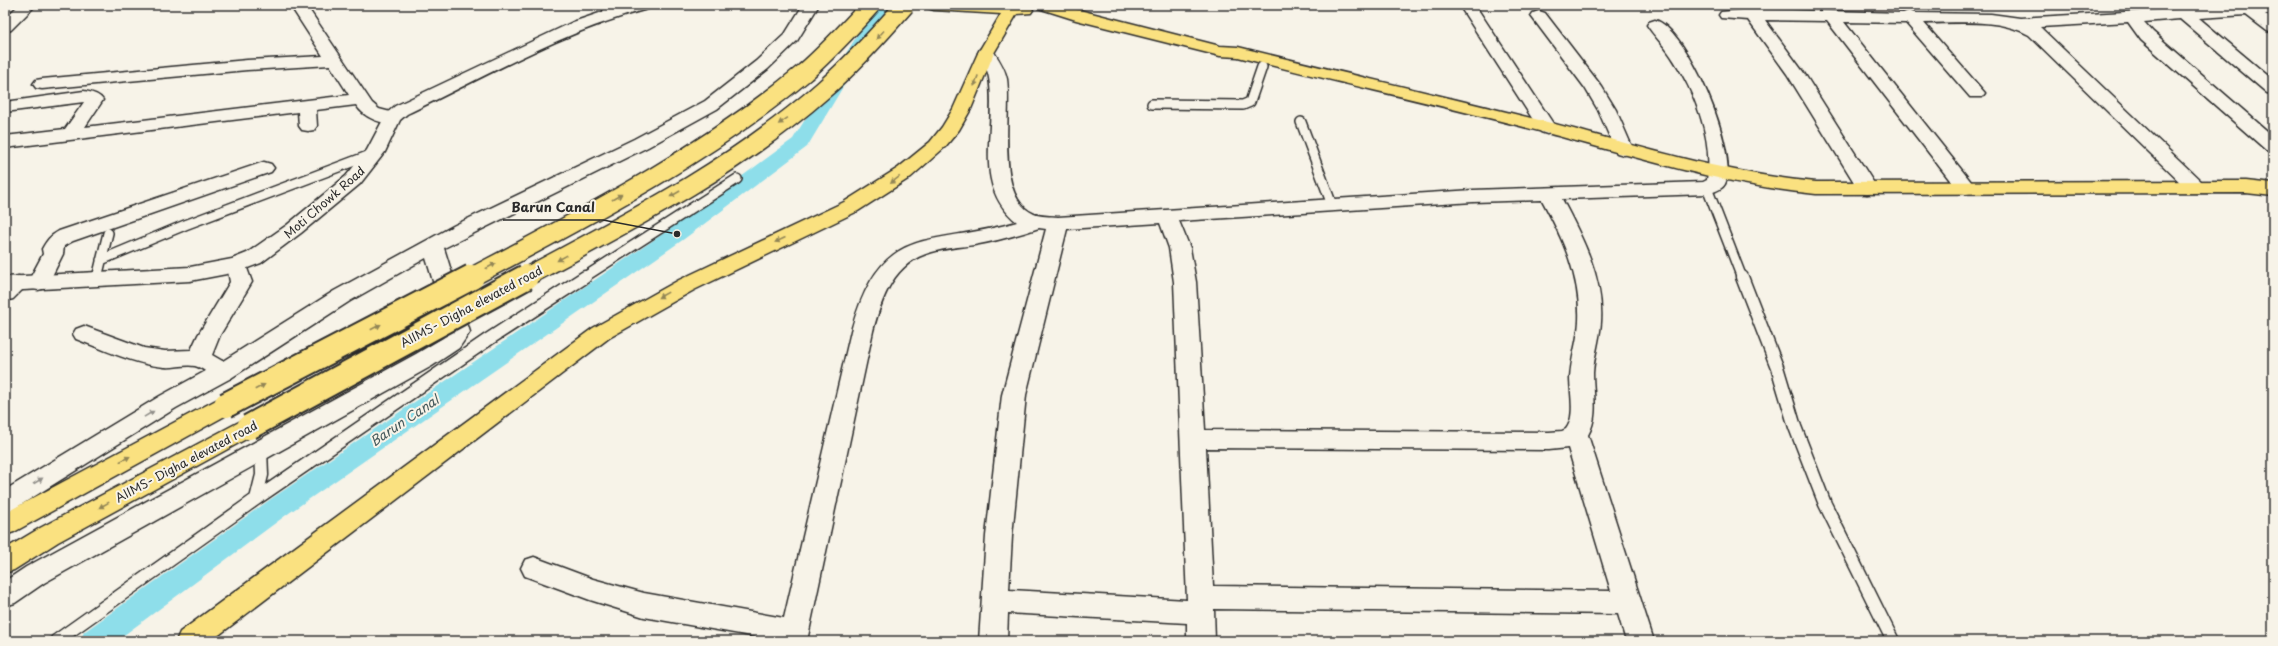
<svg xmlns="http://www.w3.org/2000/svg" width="2278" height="646" font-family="'Playpen Sans',sans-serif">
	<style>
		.built { fill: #f7e7db }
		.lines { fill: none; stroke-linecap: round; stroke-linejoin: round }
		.canal { fill: #8edeea; fill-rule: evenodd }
		.service-far1-casing { stroke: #2b2b2b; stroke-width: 12 }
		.service-casing { stroke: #2b2b2b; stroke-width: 15 }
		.minor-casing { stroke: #2b2b2b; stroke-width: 3 }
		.tertiary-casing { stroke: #2b2b2b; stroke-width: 3 }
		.primary-casing { stroke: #2b2b2b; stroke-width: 3 }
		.motorway-casing { stroke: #2b2b2b; stroke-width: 3 }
		.service-far1 { stroke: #f7f3e8; stroke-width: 9 }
		.service { stroke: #f7f3e8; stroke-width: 12 }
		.minor { fill: #f7f3e8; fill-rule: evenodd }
		.tertiary { fill: #f7f3e8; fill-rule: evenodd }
		.primary { fill: #fae180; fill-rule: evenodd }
		.motorway { fill: #fae180; fill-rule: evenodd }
		.motorway-bridge-far1-casing { stroke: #2b2b2b; stroke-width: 21; stroke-linecap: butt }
		.motorway-bridge-casing { stroke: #2b2b2b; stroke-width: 28; stroke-linecap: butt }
		.motorway-bridge-far1 { stroke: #fae180; stroke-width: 18 }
		.motorway-bridge { stroke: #fae180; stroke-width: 24 }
		.oneway { fill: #928656 }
		.oneway2 { fill: #918f8a }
		.labels { text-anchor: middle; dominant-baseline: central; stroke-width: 4; stroke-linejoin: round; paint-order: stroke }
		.street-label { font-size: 12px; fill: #2b2b2b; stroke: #f7f3e8 }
		.water-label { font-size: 13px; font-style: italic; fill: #44585b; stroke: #f7f3e8 }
		.leader { fill: none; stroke: #2b2b2b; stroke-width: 1.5 }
		.callout-dot { fill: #2b2b2b; stroke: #f7f3e8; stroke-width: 1.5 }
		.callout-label { font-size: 13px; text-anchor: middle; font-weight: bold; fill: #2b2b2b; stroke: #f7f3e8; stroke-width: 4; stroke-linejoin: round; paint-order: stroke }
	</style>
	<rect width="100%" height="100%" fill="#f7f3e8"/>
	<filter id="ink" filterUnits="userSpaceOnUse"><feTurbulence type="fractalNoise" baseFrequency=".025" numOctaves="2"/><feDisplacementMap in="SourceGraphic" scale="8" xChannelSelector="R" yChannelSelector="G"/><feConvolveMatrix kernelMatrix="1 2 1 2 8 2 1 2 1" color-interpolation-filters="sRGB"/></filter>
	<g filter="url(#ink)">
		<path class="built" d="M1820,5H1900L1915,19L1830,17Z"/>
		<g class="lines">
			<path class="canal" d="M876,5H892L807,147L684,239L289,513L116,641H80L84,632L271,499L670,229L793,139Z"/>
			<defs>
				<path id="service-far1" d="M1152,104L1243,105L1250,102L1262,67
					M1301,122L1332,205
					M1707,188L1742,278
					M101,260L185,225L373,154
					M97,278L108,233
					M583,278L737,179"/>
				<path id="service" d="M1742,277L1777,367L1795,427L1825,504L1893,641
					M97,279V277
					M256,499L489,339L585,277
					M56,641L256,499L262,475L261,449"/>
				<path id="minor" d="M19,5H36L11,30L5,32V18Z
					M290,5H306L372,103L379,109L398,114L401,118L398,122C383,126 364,118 356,105L316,110L317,126L314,130L308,131L302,130L299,126L298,112L5,148V136L65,129L84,102L5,112V102L84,91C91,92 99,94 103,100L85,127L349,95L330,65L247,70L42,89L36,88L33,84L36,80L42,79L247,60L323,56Z
					M604,5H620L617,16H605L603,13Z
					M1459,5H1475L1556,128L1553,132L1547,134L1541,132Z
					M2249,5H2273V14H2265L2273,20V33L2267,31L2246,15L2199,18L2273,80V94L2267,93L2180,19L2144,22L2153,32L2273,136V152L2266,150L2141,40L2128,22L2040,27L2202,182L2205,186L2202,190L2195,192L2188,190L2029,35C1998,18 1958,23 1924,23L1985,93L1982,97H1970L1906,23L1844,22L1976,188L1973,192L1966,194L1959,192L1827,21L1765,20L1804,73L1877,188L1874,192L1867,194L1860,192L1787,74L1748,20L1721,18L1719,15L1721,12L1752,9L1903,13L1909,11L1915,13L1991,14L2020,18Z
					M1539,11L1545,13L1602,87L1616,110L1633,149L1631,153L1624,155L1617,153L1615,149L1598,110L1585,88L1531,16L1533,13Z
					M1655,20C1687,28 1740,153 1725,184C1722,190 1713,192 1707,194L1562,199C1582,237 1604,278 1601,322C1600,339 1594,355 1593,373C1593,394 1599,416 1588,435L1654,641H1626L1618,614L1214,609L1215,641H1187V623L1008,613L1007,641H979L986,536L1002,395L1046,229L1039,228C1018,235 996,241 974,245C960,247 945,248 932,252C894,262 882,297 873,331L807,641H779L644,617L590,600L525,576L521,568L525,560L534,557L593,579L644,593L784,618L851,331C882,220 928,248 1017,222C970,184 998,128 989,78C988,69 982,61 978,53L980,49H992C998,58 1005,68 1007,79C1012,114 994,197 1034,214C1041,217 1050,216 1058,217L1473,190L1703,182L1707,180C1714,139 1694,90 1671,56C1664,45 1654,36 1647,25L1649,22ZM1542,200C1562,237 1581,277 1579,321C1578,340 1571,358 1570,378C1570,392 1576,417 1566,429L1562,431L1549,432L1205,430L1196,282L1190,248L1179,221L1473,202ZM1160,223L1169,248L1174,282L1187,600L1009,590L1012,536L1026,395L1067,229ZM1206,448L1549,450L1568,448L1611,591L1213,586Z
					M264,162L271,164L274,168L271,172L73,241L64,246L63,254L46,288L38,290L30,288L28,284L13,299L5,301V283L18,276L26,278L28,282L43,254L42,249C47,240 50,236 59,231Z
					M237,258L244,260L252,282L220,335L212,355L231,366L234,372L231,378C212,383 210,370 195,366C185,364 174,368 164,367C134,364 105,350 76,339L73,334L76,329L84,326L144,348L165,351L191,350L198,335L230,282L227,265L230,260Z"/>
				<path id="tertiary" d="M623,5H653L651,8C565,30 487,76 407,114L400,120L385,152L360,184L301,233L261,263L237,272L190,281L5,291V277L190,267L232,259L247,253L287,225L346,176L367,150L386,114L395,106L573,22Z
					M803,5H819L797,41L768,69L717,109L648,147L444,248L470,332L459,348L432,366L44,583L15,603L5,606V581L26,567L416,354L443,338L448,331L426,258L350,301L231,378L176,408L14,509L5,512V490L160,396L215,366L334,291L455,225L634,139L705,101L756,61L785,34Z"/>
				<path id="primary" d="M926,5H1025L1031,7L1033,10L1031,13L1017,14L994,53L971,109L959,130L945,147L911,177L858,211L694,290L609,338L211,641H176L180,632L593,328L679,280L844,202L898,168L930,142L942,127L953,109L978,53L1001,14L934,10L928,8Z
					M1036,5H1060L1220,46L1238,47C1343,73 1449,97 1555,124C1642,147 1726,174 1816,182L2246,181L2273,184V196L2246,193L1816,194C1722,185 1634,156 1543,132C1442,105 1339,83 1238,57L1220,56L1076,20L1038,8Z"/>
				<path id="motorway" d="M226,396L234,399L238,405L234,411L14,532L5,535V513L218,399Z
					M249,418L257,421L261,427L257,433L58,542L14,570L5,573V549L40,528L241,421Z"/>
			</defs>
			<use href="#service-far1" class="service-far1-casing"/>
			<use href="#service" class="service-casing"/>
			<use href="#minor" class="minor-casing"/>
			<use href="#tertiary" class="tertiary-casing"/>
			<use href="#primary" class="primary-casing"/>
			<use href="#motorway" class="motorway-casing"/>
			<use href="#service-far1" class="service-far1"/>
			<use href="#service" class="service"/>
			<use href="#minor" class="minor"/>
			<use href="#tertiary" class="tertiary"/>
			<use href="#primary" class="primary"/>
			<use href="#motorway" class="motorway"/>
			<defs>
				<path id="motorway-bridge-far1" d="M470,278C585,217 704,156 805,72C829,51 850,28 871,5
					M524,278C627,223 735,168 823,90C853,64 879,35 905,5"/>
				<path id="motorway-bridge" d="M226,405L472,277
					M249,427L526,277"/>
			</defs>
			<use href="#motorway-bridge-far1" class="motorway-bridge-far1-casing"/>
			<use href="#motorway-bridge" class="motorway-bridge-casing"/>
			<use href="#motorway-bridge-far1" class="motorway-bridge-far1"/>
			<use href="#motorway-bridge" class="motorway-bridge"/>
		</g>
		<defs><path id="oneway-solid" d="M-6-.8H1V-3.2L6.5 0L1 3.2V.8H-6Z"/></defs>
		<g class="oneway">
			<use href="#oneway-solid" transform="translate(880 35) rotate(132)"/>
			<use href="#oneway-solid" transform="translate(976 81) rotate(111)"/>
			<use href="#oneway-solid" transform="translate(783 121) rotate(145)"/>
			<use href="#oneway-solid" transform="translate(895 180) rotate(143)"/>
			<use href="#oneway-solid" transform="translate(675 194) rotate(150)"/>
			<use href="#oneway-solid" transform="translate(617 197) rotate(-30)"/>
			<use href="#oneway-solid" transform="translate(780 240) rotate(156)"/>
			<use href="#oneway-solid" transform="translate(562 258) rotate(151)"/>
			<use href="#oneway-solid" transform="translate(491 266) rotate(-28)"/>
			<use href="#oneway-solid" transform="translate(663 295) rotate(151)"/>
			<use href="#oneway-solid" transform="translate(376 327) rotate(-28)"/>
			<use href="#oneway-solid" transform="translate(260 387) rotate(-28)"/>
			<use href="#oneway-solid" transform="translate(125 459) rotate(-28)"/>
			<use href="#oneway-solid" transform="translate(104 505) rotate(151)"/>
		</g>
		<g class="oneway2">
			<use href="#oneway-solid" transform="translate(149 414) rotate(-31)"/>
			<use href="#oneway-solid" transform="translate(38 481) rotate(-32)"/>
		</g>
	</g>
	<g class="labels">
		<g class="street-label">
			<text transform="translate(324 202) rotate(-41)">Moti Chowk Road</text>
			<text transform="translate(471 306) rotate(-28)">AIIMS- Digha elevated road</text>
			<text transform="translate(186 461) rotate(-28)">AIIMS- Digha elevated road</text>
		</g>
		<g class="water-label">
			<text transform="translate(404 420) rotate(-34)">Barun Canal</text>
		</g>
	</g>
	<path class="leader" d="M677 234L603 220H503"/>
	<circle class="callout-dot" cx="677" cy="234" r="4"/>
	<g class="callout-label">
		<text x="553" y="212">Barun Canal</text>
	</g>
	<rect width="2278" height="646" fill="none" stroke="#f7f3e8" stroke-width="20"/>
	<rect x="10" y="10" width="2258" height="626" fill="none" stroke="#2b2b2b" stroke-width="1.5" filter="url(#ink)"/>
</svg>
